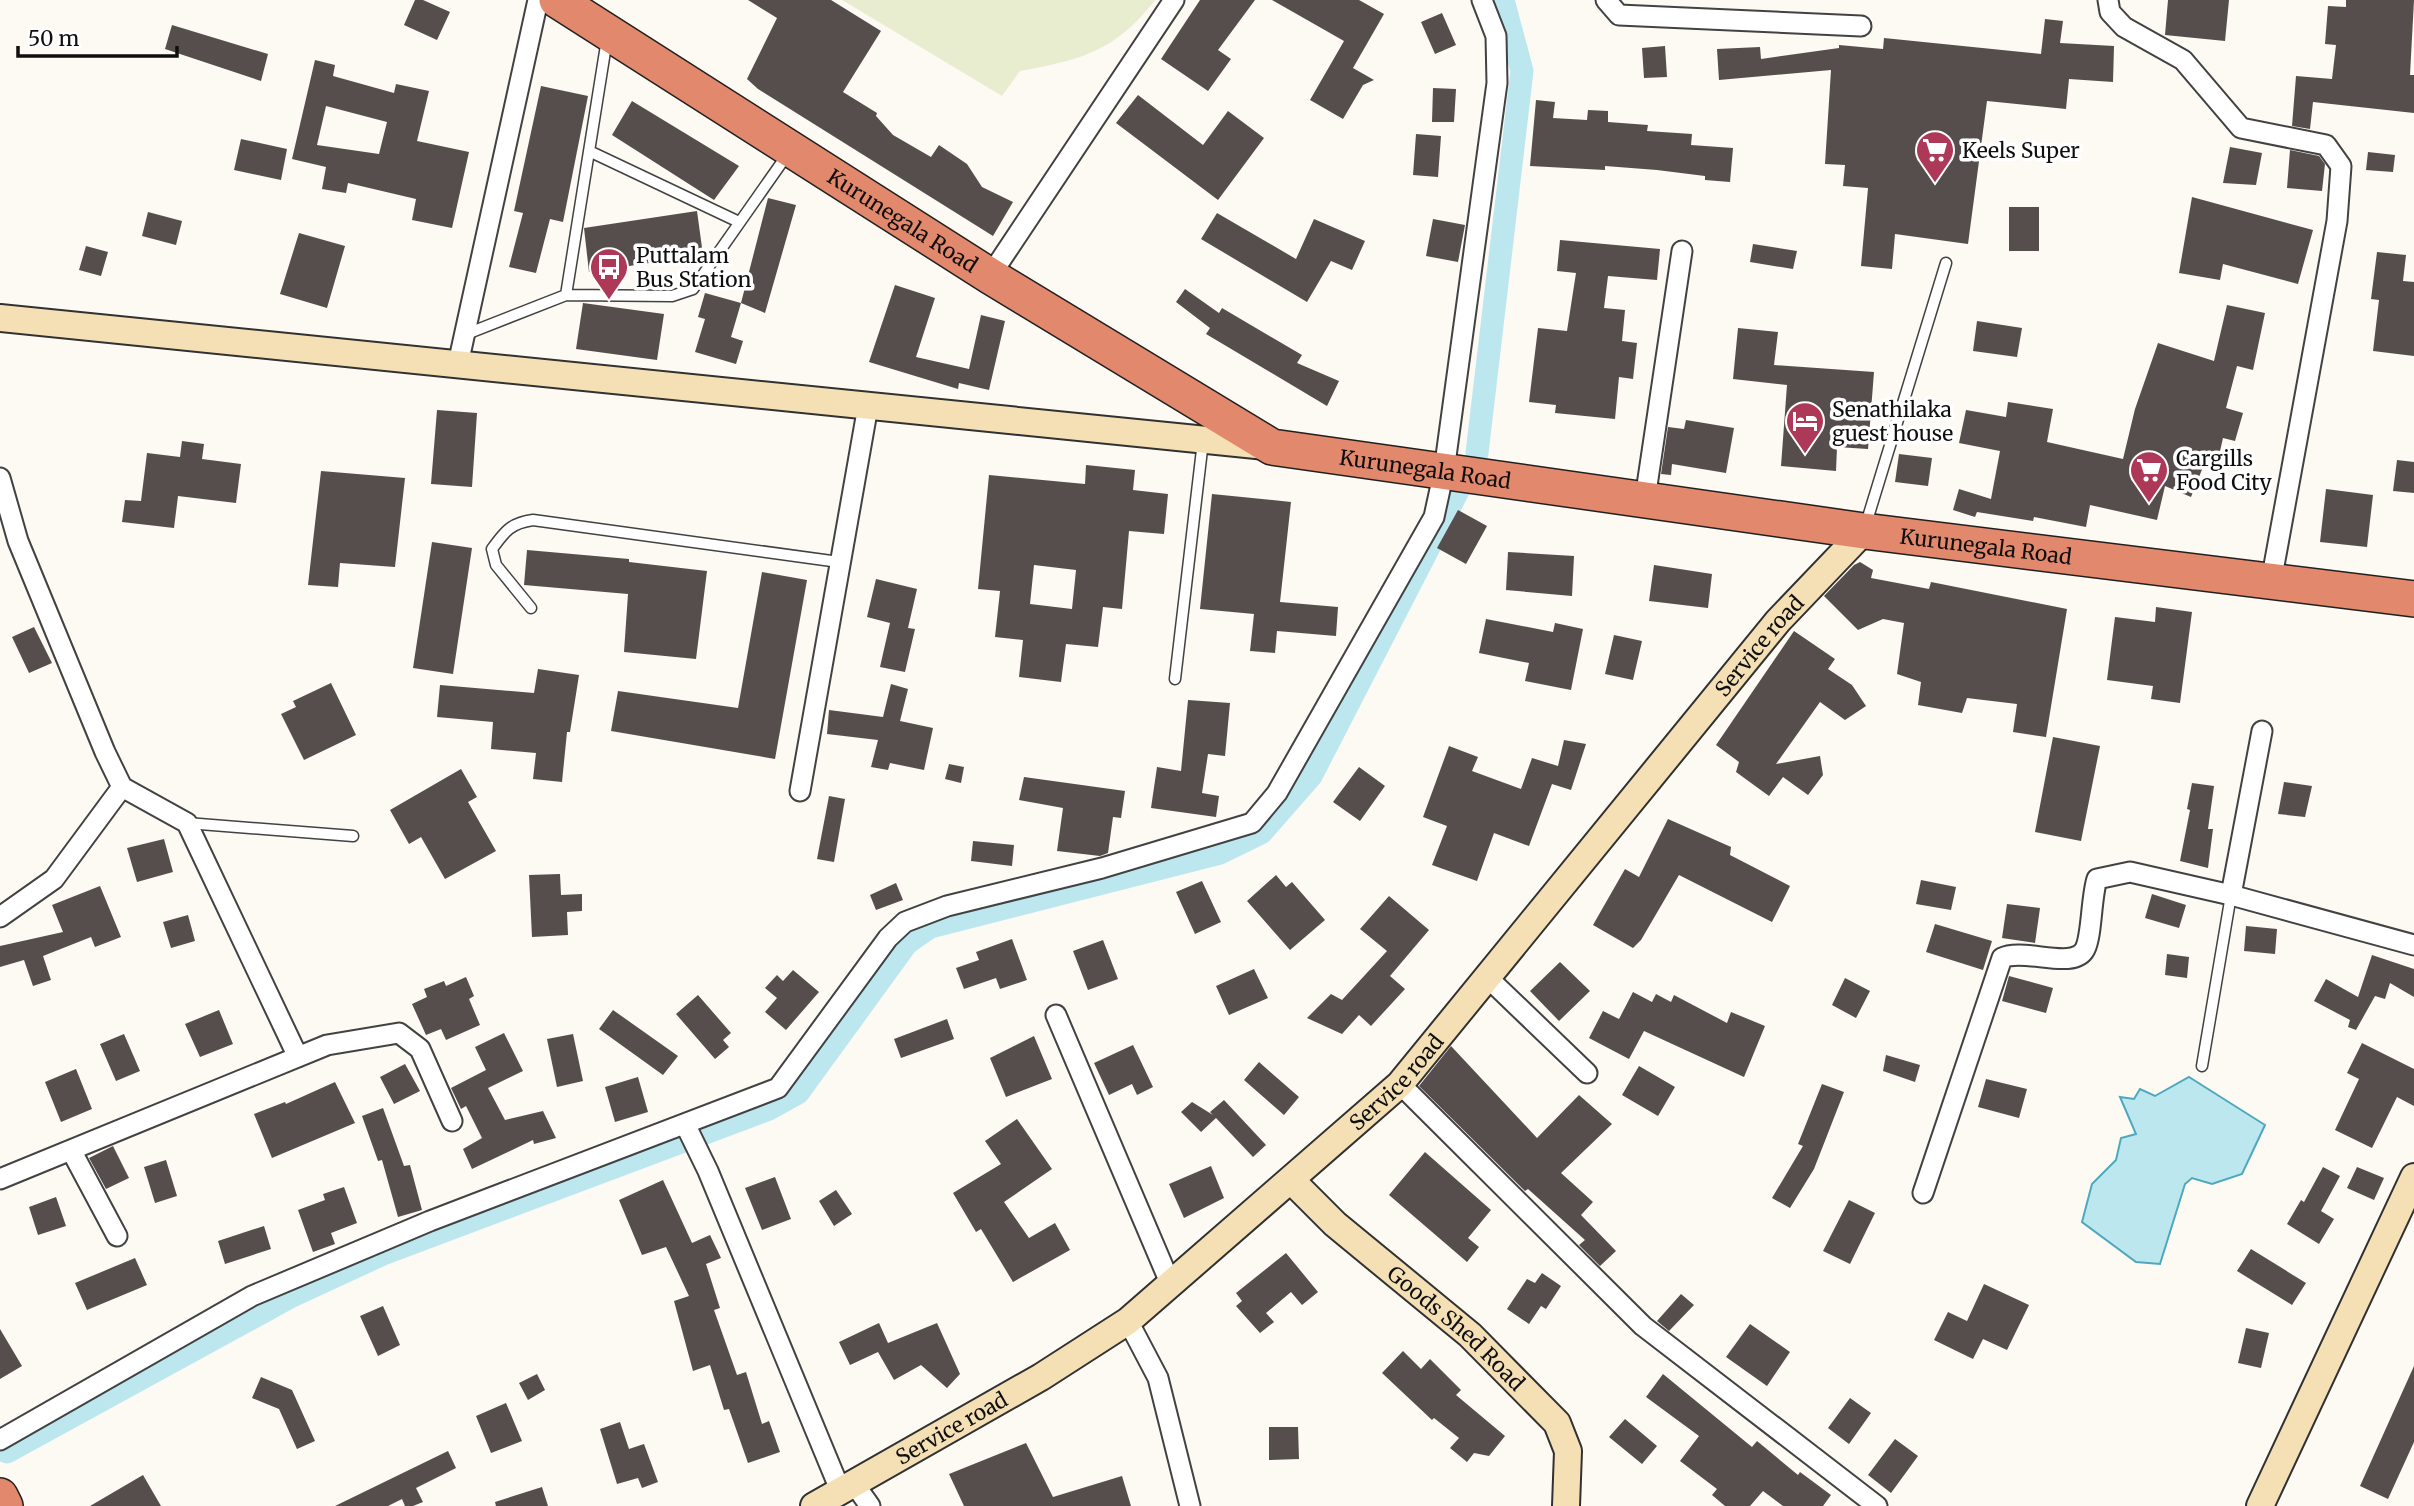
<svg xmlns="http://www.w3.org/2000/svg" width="2414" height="1506" font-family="Merriweather,serif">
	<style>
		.pitch { fill: #e9edd0 }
		.water { fill: #bde7ef; stroke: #4ea8bd; stroke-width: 2 }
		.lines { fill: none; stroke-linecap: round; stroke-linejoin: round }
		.canal { stroke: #bde7ef; stroke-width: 23 }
		.building { fill: #564e4d; fill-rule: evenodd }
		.lane-casing { stroke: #424242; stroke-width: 13 }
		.street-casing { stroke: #424242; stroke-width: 23 }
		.secondary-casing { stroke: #313131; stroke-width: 30 }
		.highway-casing { stroke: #202020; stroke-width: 38 }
		.lane { stroke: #fff; stroke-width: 10 }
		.street { stroke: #fff; stroke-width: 19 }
		.secondary { stroke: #f5e0b6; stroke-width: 26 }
		.highway { stroke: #e2886c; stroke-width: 35 }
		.labels { text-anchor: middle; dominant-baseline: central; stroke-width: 7; stroke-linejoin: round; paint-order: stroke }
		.poi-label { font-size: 21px; fill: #0f0f0f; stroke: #fff; text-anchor: start }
		.street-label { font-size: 21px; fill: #0f0f0f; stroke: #fff }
	</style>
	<rect width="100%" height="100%" fill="#fdf9f3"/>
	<path class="pitch" d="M842,0H1155C1116,51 1081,60 1020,71L1002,96Z"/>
	<path class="water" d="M2189,1077L2265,1125L2242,1174L2212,1184L2192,1178L2185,1184L2160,1264L2136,1262L2082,1222L2092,1184L2116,1160L2121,1138L2136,1134L2120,1097L2134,1099L2140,1089L2155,1096Z"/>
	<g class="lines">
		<path class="canal" d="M1477,453L1522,71L1503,0
			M7,1452L292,1296L383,1254L769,1109L798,1093L907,943L930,927L1220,853L1261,833L1311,776L1460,487"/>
	</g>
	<path class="building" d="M415,0H423L450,12L437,40L404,25Z
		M748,0H831L881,31L843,92L877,113L876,116L893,135L931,157L939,145L967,164L982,187L1013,202L993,236L758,89L747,79L777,18Z
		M1200,0H1255L1218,50L1231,59L1208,91L1161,59Z
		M1272,0H1359L1384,14L1353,68L1374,80L1363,85L1343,119L1310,100L1344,41Z
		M2168,0H2229L2225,41L2165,35Z
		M2346,0H2414L2410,75H2414V113L2313,102L2310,129L2292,126L2296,76L2332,79L2336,45L2325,44L2328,6L2346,7Z
		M1442,13L1456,45L1435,54L1421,22Z
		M2045,19L2063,21L2060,43L2114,46L2113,82L2069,79L2066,109L1987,101L1968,244L1895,234L1892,269L1861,266L1868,188L1843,186L1845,165L1825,164L1831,70L1719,80L1717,49L1760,47L1761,59L1839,48V45L1883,49L1884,38L2041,54Z
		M172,25L268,54L261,81L165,49Z
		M1665,46L1667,77L1644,78L1642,48Z
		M315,60L335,65L333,76L394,93L396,84L429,91L417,141L469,152L452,228L412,220L416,199L348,183L346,193L322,189L326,167L292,159ZM326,106L387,122L379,154L317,145Z
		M541,86L588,96L563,222L550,219L536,273L509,267L523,213L514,211Z
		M1433,88L1456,89L1454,122H1432Z
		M1138,95L1203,145L1228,111L1264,138L1218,200L1116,123Z
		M1536,100L1555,102L1553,118L1587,120L1588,110L1608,111V122L1648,125L1647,131L1692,134L1691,145L1733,148L1730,182L1705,180V176L1657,170L1605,166V170L1530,166Z
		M632,101L739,166L714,200L612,135Z
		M1416,134L1441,136L1438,177L1413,175Z
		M241,139L287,149L281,180L234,170Z
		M2230,147L2262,153L2256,185L2223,183Z
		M2290,150L2319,156L2325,164L2322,191L2287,188Z
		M2368,152L2395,155L2393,172L2366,170Z
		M2192,197L2313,230L2298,284L2223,264L2220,280L2179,273Z
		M768,198L796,205L765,313L741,303Z
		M2009,207H2039V251H2009Z
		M697,211L703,255L589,272L584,228Z
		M148,212L182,221L176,245L142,236Z
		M1217,213L1296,259L1314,219L1365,241L1352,270L1331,261L1307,302L1201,239Z
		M1433,219L1465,225L1458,262L1426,256Z
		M299,233L345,246L327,308L280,294Z
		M1560,240L1660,249L1657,280L1608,276L1604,308L1625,310L1622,341L1637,343L1633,379L1619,377L1615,419L1555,413L1556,405L1529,402L1538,328L1567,331L1576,273L1557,271Z
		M1753,244L1797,251L1793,269L1750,262Z
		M86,246L108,252L101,276L79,270Z
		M2377,252L2406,255L2403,281L2414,282V356L2373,351L2379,300L2371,299Z
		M895,285L935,298L916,357L969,369L981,315L1005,321L989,390L959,383L958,389L869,362Z
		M1185,289L1219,313L1222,308L1302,355L1297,363L1339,381L1327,406L1206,334L1210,328L1176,302Z
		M705,293L741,303L731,337L743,341L736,364L695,352L705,319L698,317Z
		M583,303L664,314L657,360L576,349Z
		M2227,305L2265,313L2253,370L2237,366L2226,408L2243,413L2235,441L2223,438L2218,460L2207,457L2191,497L2165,486L2157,520L2090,505L2086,527L2034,517L2033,521L1977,512L1975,517L1953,510L1959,489L1991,499L2000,451L1959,443L1966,410L2006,417L2008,402L2053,409L2047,442L2123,459L2135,409L2158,343L2214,361Z
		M1977,321L2022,328L2017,357L1973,351Z
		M1738,328L1778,332L1774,365L1874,372L1868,449L1837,447L1836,471L1781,466L1787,385L1733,379Z
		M437,410L477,413L472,487L431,484Z
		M1686,420L1734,428L1726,473L1672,464L1671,475L1661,474L1668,427L1684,429Z
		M182,441L204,444L202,459L241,464L236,503L178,496L174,528L122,522L125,500L141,501L147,453L180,457Z
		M1899,454L1932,458L1928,486L1895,482Z
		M2397,460L2414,462V493L2393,491Z
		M1086,465L1135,470L1133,490L1168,494L1164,534L1129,531L1122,609L1103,607L1098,647L1066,644L1061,682L1019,677L1023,640L995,637L1000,591L978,589L989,475L1085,484ZM1034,565L1076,570L1072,609L1030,604Z
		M321,471L405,478L395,567L340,563L338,587L308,585Z
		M2326,489L2373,495L2367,547L2320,542Z
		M1212,494L1291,502L1280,602L1338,607L1336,636L1277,631L1275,653L1250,651L1254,614L1200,609Z
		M1458,510L1487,526L1466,564L1437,548Z
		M432,542L472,548L453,674L413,668Z
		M527,550L629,559V562L707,571L696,659L624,652L628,594L524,585Z
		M1508,552L1574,556L1572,596L1506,590Z
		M1860,562L1873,570L1871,578L1929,589L1931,582L2067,609L2046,737L2013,732L2017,704L1967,698L1962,713L1918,705L1921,682L1897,674L1904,623L1883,619L1858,630L1824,596L1854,565Z
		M1654,565L1712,574L1708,608L1649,601Z
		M762,572L807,580L775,759L611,731L618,691L738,708Z
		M876,579L917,589L908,628L915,629L905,672L880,667L890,623L867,617Z
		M2156,607L2192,612L2180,703L2151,699L2153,686L2107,680L2115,617L2155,622Z
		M1486,619L1553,632L1555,623L1583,629L1571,690L1525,681L1529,663L1479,653Z
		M34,627L52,663L29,673L12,637Z
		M1794,631L1835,659L1828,669L1852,685L1866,706L1845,720L1820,702L1776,764L1820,756L1823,775L1808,795L1783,777L1769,796L1736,772L1739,762L1716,745Z
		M1614,635L1642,641L1633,680L1605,674Z
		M538,669L579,675L570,732H567L562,782L533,779L536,753L491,749L493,722L437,717L440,685L534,693Z
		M331,683L356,735L304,760L281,714L296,707L293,701Z
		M891,684L908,689L900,721L933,728L924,770L890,763L888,770L871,767L878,740L827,734L829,710L883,717Z
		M1188,700L1230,703L1225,756L1208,754L1202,793L1219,796L1216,817L1151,808L1157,767L1181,771Z
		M2053,737L2100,746L2081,841L2035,832Z
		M1564,740L1586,744L1571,790L1552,784L1529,846L1494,833L1477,881L1432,865L1447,826L1423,817L1449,746L1478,757L1472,771L1521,789L1532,758L1558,766Z
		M949,764L964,767L961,783L945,779Z
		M1359,767L1385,786L1360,821L1333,802Z
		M461,769L477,797L468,802L496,851L445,879L421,837L409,844L390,810Z
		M1024,777L1125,791L1121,818L1113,817L1108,853L1100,856L1057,851L1063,808L1019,800Z
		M2284,782L2312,786L2305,817L2278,814Z
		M2192,783L2214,786L2208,829H2213L2208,868L2180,861L2190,810L2187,809Z
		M829,796L845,799L834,862L817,859Z
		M1668,819L1731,847L1730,855L1790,886L1772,922L1679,875L1641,940L1633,948L1593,925L1625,869L1639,877Z
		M164,839L173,872L137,882L127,848Z
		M973,841L1014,845L1012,866L971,861Z
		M560,874L561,895L582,894V911L567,912L568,935L532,937L529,875Z
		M1276,875L1286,887L1292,882L1325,920L1290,950L1247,901Z
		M1921,880L1956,887L1951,910L1916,904Z
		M1202,881L1221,922L1195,934L1176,892Z
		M896,883L903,900L876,910L870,895Z
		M100,886L121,937L95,947L91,937L43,956L51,980L33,986L24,960L0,967V946L63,932L52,905Z
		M2152,894L2186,905L2179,928L2145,918Z
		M1389,896L1429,930L1390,976L1405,989L1371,1026L1359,1015L1342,1034L1307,1018L1331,994L1342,1000L1387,951L1360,929Z
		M2007,904L2040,908L2035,943L2002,938Z
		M188,915L195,941L171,948L163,922Z
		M1935,924L1992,941L1983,970L1926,952Z
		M2246,926L2277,929L2275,954L2244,951Z
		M1012,939L1027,980L1000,989L996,978L964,989L956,968L979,960L976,952Z
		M1103,940L1118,979L1088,990L1073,951Z
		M2167,954L2189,957L2187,978L2165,975Z
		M2372,955L2414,969V997L2390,983L2385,999L2375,996L2356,1030L2348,1027L2350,1020L2314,1001L2326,979L2358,997Z
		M1560,962L1590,991L1559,1021L1530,991Z
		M1254,969L1268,998L1229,1015L1216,986Z
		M793,970L819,992L786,1030L765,1012L777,998L765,988L777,975L783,981Z
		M2009,976L2053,988L2046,1013L2002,1001Z
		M466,977L474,996L469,999L480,1025L446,1040L441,1029L426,1035L412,1004L427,997L424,989L444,981L446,986Z
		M1845,978L1870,991L1856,1018L1832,1005Z
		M1633,992L1652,1002L1656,994L1671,1002L1674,995L1727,1023L1731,1012L1765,1026L1744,1077L1644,1031L1629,1059L1589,1038L1603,1011L1619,1019Z
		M698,995L731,1033L723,1040L729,1047L715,1059L676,1014Z
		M219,1010L233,1044L200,1057L185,1024Z
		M613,1010L678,1056L663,1075L599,1029Z
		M947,1019L954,1039L901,1058L894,1039Z
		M504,1033L523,1071L488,1088L505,1120L543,1111L556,1138L534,1144L533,1140L472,1169L463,1149L482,1138L466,1106L461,1109L451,1088L486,1070L475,1047Z
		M124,1034L140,1071L116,1081L100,1044Z
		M573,1034L583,1081L557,1087L547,1039Z
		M1034,1036L1052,1079L1006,1097L990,1058Z
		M2362,1043L2414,1069V1106L2397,1097L2372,1148L2335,1130L2359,1079L2347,1073Z
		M1133,1045L1153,1087L1137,1095L1132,1084L1109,1095L1094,1063Z
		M1451,1046L1537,1138L1579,1095L1612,1124L1561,1173L1593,1202L1581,1215L1616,1251L1600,1266L1579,1245L1585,1240L1528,1189L1525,1191L1419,1086Z
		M1886,1055L1920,1065L1915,1082L1883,1071Z
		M1259,1062L1299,1097L1284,1115L1244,1080Z
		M405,1064L420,1091L394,1104L380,1077Z
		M1639,1066L1675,1087L1658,1116L1622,1095Z
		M76,1069L92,1109L61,1122L45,1082Z
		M638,1077L648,1112L615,1122L605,1087Z
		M1986,1079L2027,1089L2019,1118L1978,1107Z
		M335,1082L355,1123L272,1158L254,1114L285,1102L286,1104Z
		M1822,1084L1844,1092L1814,1169L1790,1208L1772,1198L1803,1146L1798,1144Z
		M1224,1100L1266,1145L1253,1157L1216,1118L1201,1132L1181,1112L1192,1102L1213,1115L1210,1112Z
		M383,1108L404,1166L410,1165L422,1210L398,1217L382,1160L378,1161L362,1116Z
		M1017,1119L1052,1169L1004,1202L1029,1238L1055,1223L1070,1250L1013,1282L981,1229L976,1232L953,1193L1001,1164L985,1141Z
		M113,1146L129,1178L106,1189L89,1158Z
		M1425,1152L1491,1210L1468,1238L1479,1247L1467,1262L1389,1195Z
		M166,1160L177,1196L155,1203L144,1167Z
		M1211,1166L1224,1198L1184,1218L1169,1184Z
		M2323,1167L2340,1176L2321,1211L2334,1219L2319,1244L2287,1224L2301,1200L2304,1202Z
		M2357,1167L2384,1178L2374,1200L2347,1188Z
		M775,1177L791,1219L762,1230L745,1188Z
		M663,1180L692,1243L710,1235L721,1258L706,1264L720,1308L714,1310L737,1375L746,1372L762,1424L769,1421L780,1452L748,1463L729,1409L724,1410L710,1365L693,1371L674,1301L689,1296L666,1247L642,1255L619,1200Z
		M344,1187L357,1223L331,1233L335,1244L313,1252L298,1210L325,1200L323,1194Z
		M836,1190L852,1214L834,1226L819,1201Z
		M56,1197L66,1226L38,1235L29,1207Z
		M1849,1200L1875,1213L1850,1264L1823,1251Z
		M264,1226L271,1249L225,1264L218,1241Z
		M2251,1249L2306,1283L2292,1305L2237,1271Z
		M1286,1253L1318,1292L1302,1305L1291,1292L1266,1313L1274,1322L1260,1333L1236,1306L1242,1301L1236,1293Z
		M135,1258L147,1285L87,1310L75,1283Z
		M1542,1273L1561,1286L1546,1309L1541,1306L1529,1324L1507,1309L1527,1279L1535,1283Z
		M1984,1284L2029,1305L2007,1350L1983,1339L1973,1359L1934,1340L1948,1312L1967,1321Z
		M1681,1294L1694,1305L1669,1331L1657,1321Z
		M383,1306L400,1345L378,1356L360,1316Z
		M879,1323L888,1343L937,1323L960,1374L947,1388L921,1365L894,1380L878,1352L850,1365L839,1342Z
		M1750,1324L1790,1352L1767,1386L1726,1357Z
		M2246,1328L2269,1333L2261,1368L2238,1363Z
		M0,1329L22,1366L0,1379Z
		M1403,1351L1421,1369L1430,1359L1461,1390L1456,1395L1505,1436L1489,1456L1474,1453L1467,1462L1450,1448L1459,1438L1434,1418L1432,1420L1382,1373Z
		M2414,1366V1442L2388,1499L2360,1486Z
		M537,1374L545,1390L528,1400L519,1383Z
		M1663,1374L1752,1447L1757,1441L1798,1475L1800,1472L1831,1495L1823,1506H1783L1763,1491L1750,1506H1725L1712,1495L1717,1489L1680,1461L1699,1436L1646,1397Z
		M261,1377L292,1390L315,1441L297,1449L279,1409L252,1398Z
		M1850,1398L1871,1413L1849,1444L1828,1428Z
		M506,1403L522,1441L491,1453L476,1416Z
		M1625,1419L1657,1446L1642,1464L1609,1437Z
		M620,1422L629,1449L644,1444L658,1482L642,1488L638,1478L617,1484L600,1429Z
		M1269,1427H1298L1299,1459L1269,1460Z
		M1895,1439L1918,1456L1891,1493L1868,1475Z
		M1026,1443L1053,1497L1122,1476L1131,1506H964L949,1474Z
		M448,1451L456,1468L416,1488L423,1502L413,1506H405L402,1499L388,1506H335Z
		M143,1475L161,1506H90Z
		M542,1487L548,1506H496L495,1502Z"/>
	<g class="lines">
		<defs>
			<path id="lane" d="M589,151L739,222
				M566,295L607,39
				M464,335L566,295L672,296L693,289L787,155
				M1865,527L1946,263
				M531,608L496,565L492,549C505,531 511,523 533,520L839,562
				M1175,679L1203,441
				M187,823L353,836
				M2202,1066L2231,895"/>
			<path id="street" d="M1606,0L1619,15L1861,26
				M2108,0L2110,12L2124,27L2183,60L2241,128L2326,145L2341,166L2337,221L2271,582
				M990,276L1174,0
				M458,364L538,0
				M0,478L18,541L105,752L122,787L187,823L298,1057
				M1645,499L1682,251
				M800,791L868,406
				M2231,895L2262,731
				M0,917L54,879L122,787
				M1487,977L1587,1073
				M1056,1015L1171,1285
				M1400,1084L1643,1326L1877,1506
				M685,1124L708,1171L841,1492
				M71,1150L117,1236
				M0,1179L327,1045L399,1033L420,1049L452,1121
				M1923,1193L2002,958C2023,947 2074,971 2085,949C2092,936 2091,897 2097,879L2130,872L2231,895L2414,945
				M1128,1321L1158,1378L1190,1506
				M0,1440L252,1296L430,1221L778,1088L888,938L905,922L947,906L1102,868L1252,823L1277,793L1434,517L1444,471L1497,83L1496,36L1482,0
				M855,1485L870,1506"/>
			<g id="secondary">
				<path d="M0,318L1266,446"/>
				<path id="s1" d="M1291,1180L1335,1224L1470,1335L1557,1423L1568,1451L1566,1506"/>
				<path id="s2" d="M814,1506L1041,1377L1128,1321L1400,1084L1778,621L1864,531"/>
				<path d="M2260,1506L2414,1177"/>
			</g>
			<g id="highway">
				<path id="s3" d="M557,0L990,276L1272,447L1864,531L2414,599"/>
				<path d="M0,1496L5,1506"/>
			</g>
		</defs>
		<use href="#lane" class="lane-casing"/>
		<use href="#street" class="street-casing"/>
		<use href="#secondary" class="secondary-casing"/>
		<use href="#highway" class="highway-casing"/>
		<use href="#lane" class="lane"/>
		<use href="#street" class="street"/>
		<use href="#secondary" class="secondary"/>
		<use href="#highway" class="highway"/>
	</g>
	<defs>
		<symbol id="supermarket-pin" viewBox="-11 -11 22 30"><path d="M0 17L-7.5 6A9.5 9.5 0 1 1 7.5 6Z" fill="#ae3857" stroke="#fff"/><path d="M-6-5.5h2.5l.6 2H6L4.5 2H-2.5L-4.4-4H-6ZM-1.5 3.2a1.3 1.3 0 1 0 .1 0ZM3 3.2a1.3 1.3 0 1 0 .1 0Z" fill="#fff"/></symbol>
		<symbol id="bus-pin" viewBox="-11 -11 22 30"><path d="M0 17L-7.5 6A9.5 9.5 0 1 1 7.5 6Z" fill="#ae3857" stroke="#fff"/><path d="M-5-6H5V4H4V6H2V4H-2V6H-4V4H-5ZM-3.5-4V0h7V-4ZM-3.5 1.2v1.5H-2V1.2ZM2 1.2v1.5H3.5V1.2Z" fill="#fff"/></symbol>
		<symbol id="hotel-pin" viewBox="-11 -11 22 30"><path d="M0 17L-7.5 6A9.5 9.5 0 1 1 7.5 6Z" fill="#ae3857" stroke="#fff"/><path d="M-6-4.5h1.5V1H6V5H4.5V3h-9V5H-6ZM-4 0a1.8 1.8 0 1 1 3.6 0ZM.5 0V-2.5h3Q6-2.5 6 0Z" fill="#fff"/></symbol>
	</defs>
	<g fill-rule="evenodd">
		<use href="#supermarket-pin" x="1913" y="128" width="44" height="60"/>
		<use href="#bus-pin" x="587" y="245" width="44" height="60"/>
		<use href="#hotel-pin" x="1783" y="399" width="44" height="60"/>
		<use href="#supermarket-pin" x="2127" y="448" width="44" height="60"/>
	</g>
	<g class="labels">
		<g class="poi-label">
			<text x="1962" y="150">Keels Super</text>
			<text x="636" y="255">Puttalam<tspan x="636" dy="24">Bus Station</tspan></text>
			<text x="1832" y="409">Senathilaka<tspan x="1832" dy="24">guest house</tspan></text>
			<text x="2176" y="458">Cargills<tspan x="2176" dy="24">Food City</tspan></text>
		</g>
		<g class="street-label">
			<text stroke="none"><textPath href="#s3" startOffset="410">Kurunegala Road</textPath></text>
			<text stroke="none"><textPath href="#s3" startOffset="998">Kurunegala Road</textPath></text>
			<text stroke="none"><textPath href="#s3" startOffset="1564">Kurunegala Road</textPath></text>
			<text stroke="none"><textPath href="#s2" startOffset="1292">Service road</textPath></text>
			<text stroke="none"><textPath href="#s2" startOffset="724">Service road</textPath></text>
			<text stroke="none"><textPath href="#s1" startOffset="222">Goods Shed Road</textPath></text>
			<text stroke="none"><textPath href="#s2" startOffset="158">Service road</textPath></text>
		</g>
	</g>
	<path d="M18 46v10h159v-10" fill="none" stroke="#0f0f0f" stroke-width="3.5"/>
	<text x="28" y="46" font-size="21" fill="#0f0f0f" stroke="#ffffff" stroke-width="5" paint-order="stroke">50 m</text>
</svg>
